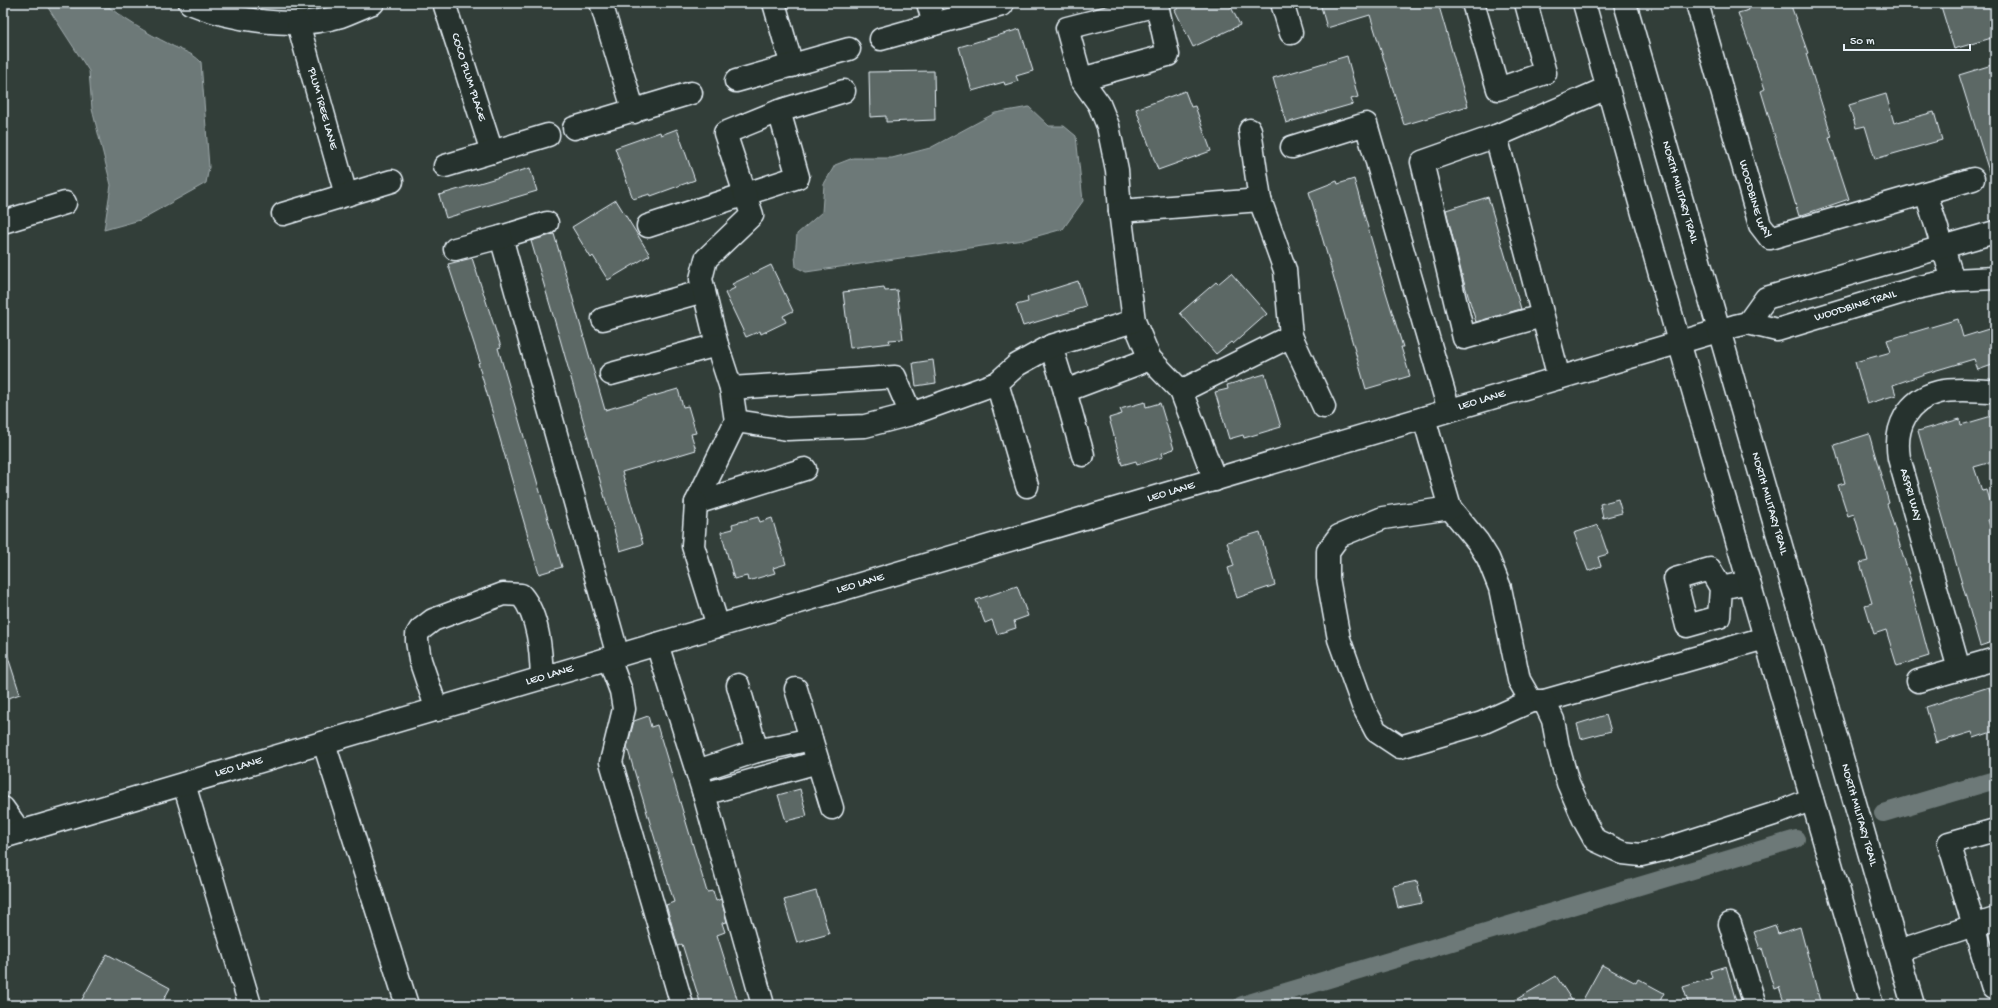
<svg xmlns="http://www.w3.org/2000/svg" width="1998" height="1008" font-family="'Gochi Hand',sans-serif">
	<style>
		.water { fill: #6d7978; stroke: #9ea9ab }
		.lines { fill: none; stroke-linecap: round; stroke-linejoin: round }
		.canal { stroke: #6d7978; stroke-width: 18 }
		.building { fill: #5c6865; stroke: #e8f1f8 }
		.minor-casing { stroke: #e8f1f8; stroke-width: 25 }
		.major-casing { stroke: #e8f1f8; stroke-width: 25 }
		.minor { stroke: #26332d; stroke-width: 22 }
		.major { stroke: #26332d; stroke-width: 22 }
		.labels { text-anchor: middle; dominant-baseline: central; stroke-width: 3; stroke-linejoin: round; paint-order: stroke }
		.street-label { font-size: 12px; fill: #e8f1f8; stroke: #26332d }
	</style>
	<rect width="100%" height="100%" fill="#323e39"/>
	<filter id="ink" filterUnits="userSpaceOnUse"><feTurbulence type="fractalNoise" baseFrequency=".025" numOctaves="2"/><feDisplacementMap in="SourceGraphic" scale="8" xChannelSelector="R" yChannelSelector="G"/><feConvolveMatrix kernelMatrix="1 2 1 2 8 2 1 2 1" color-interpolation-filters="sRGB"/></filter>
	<g filter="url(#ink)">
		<path class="water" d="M45,3H104C123,19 147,33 169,44C181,51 192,52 201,62L209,167L206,183L140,220L104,230L111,185L92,109L89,71Z
			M1029,107L1049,126H1064L1076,136L1083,201L1063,229L1023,240L806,272L796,267L795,256L797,234L822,212L824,184L835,165L853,158H892L930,148L995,113Z"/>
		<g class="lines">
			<path class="canal" d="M1883,813L1995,780
				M1242,1005L1796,839"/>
		</g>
		<path class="building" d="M1177,3H1229L1240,25L1193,47L1175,10L1179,8Z
			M1320,3H1438L1468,106L1404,125L1370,15L1327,28Z
			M1746,3H1790L1808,53L1806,54L1832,137L1829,138L1849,199L1799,216L1761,91L1765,89L1738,13L1749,10Z
			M1940,3H1992L1995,13V37L1954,49Z
			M1020,29L1033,71L1016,76L1018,81L1005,85L1004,82L972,91L959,47Z
			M1347,56L1358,97L1351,99L1353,104L1286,123L1273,78Z
			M1995,64V181H1992L1959,75Z
			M934,71L935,120L886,122V116L870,117L869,72Z
			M1185,91L1191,107L1195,106L1211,151L1158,170L1136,109Z
			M1886,94L1894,123L1934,112L1942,140L1875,159L1865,126L1856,128L1849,105Z
			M677,129L695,180L651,196L650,194L633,199L615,148L660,132L661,135Z
			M530,168L537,191L446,218L439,195Z
			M1354,179L1381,273H1380L1403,347H1401L1410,376L1366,389L1309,192L1337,181L1338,184Z
			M1488,197L1521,309L1476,322L1463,279L1446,210Z
			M616,200L650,255L608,280L593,256L591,258L572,227Z
			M554,234L605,410L678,389L683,407L688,406L696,433L691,434L696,450L622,472L643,544L620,551L560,339L531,241Z
			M472,258L501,347L498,348L562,567L539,574L478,363L480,362L448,264Z
			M771,265L793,311L783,316L786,322L761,334L760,331L746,337L725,293L735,288L732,284Z
			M1231,273L1267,314L1233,344L1231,342L1216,354L1180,313L1216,282L1218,284Z
			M1078,281L1086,307L1023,326L1016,305L1028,302L1027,297Z
			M884,287L885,291L897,290L903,339L889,340L890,343L850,348L843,292Z
			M1958,319L1963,337L1995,327V364L1978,370L1974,359L1927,373L1893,385L1896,395L1867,404L1855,362L1891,352L1887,340Z
			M933,360L936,383L916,386L913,363Z
			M1265,374L1281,427L1244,438L1243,435L1229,439L1215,392L1228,389L1227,385Z
			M1145,402L1146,407L1160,403L1174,449L1162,453L1163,457L1137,465L1136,461L1122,465L1109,418L1122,414L1120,409Z
			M1995,415V461L1974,467L1982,491L1987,490L1995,518L1988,520L1995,543V641L1980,646L1918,431L1960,419L1961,425Z
			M1869,434L1889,503L1887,504L1911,581H1909L1929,656L1897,666L1886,630L1874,634L1865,605L1872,603L1860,563L1868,561L1854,514L1848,516L1838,485L1845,483L1834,445Z
			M1618,499L1622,513L1603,518L1600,504Z
			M758,517L760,522L772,518L786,564L773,568L775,573L748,581L747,576L734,579L721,532L733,529L732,524Z
			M1598,525L1608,554L1598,557L1601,566L1588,571L1574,533Z
			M1260,532L1275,585L1237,598L1228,568L1234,566L1227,542Z
			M1017,586L1028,616L1014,621L1016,628L997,634L992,620L985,623L976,600Z
			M3,651H6L20,694L3,700Z
			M1989,687L1995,707V731L1974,738L1972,732L1936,743L1926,707Z
			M1606,715L1611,731L1581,739L1577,724Z
			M648,716L651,727L657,725L707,892L713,891L716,901L721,899L727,922L722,923L725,932L717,935L739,1005H701L682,944L678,946L666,905L674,902L627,747L634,721Z
			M800,789L807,816L786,821L778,795Z
			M1417,881L1422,903L1398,908L1393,886Z
			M816,891L829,934L797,943L784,900Z
			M1775,925L1778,934L1800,927L1821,1005H1785L1779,987L1774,989L1762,948L1760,949L1754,932Z
			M107,954L170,988L161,1005H79Z
			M1602,965L1636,983L1638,979L1664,993L1658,1005H1580Z
			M1726,966L1737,1005H1689L1683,987L1712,978L1710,971Z
			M1556,976L1575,1005H1507Z"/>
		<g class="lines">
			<defs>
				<g id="minor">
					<path d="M190,3C233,21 296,30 341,16C352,12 362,7 373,3"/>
					<path id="s1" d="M444,3L492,152"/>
					<path d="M601,3L634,112"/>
					<path d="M774,3L792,66"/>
					<path d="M928,3L934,24"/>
					<path d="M1282,3L1291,33"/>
					<path d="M1473,3L1498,89L1545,73L1526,3"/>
					<path id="s2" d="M1697,3L1760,225L1770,238L1973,179"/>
					<path id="s3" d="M298,23L346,195"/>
					<path d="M881,39L1002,5"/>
					<path d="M1081,79L1168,55L1157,5L1067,28L1081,79L1099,104L1108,126L1117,170L1120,211"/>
					<path d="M736,81L849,49"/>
					<path d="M574,128L691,93"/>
					<path d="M1250,130L1260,200L1285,270L1291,336"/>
					<path d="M1496,136L1422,162L1464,338L1542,316"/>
					<path d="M1292,147L1366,124L1449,410"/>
					<path d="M445,166L548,135"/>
					<path d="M1926,193L1953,280"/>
					<path d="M283,214L392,181"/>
					<path d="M3,222L65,203"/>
					<path d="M547,223L501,237L618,656"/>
					<path d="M648,226L798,177L779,111"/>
					<path d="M455,249L501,237"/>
					<path d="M603,319L704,291"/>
					<path d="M1748,323L1766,298L1995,232"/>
					<path d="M717,345L701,279L706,259L752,215L725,133L779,111L844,91"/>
					<path d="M1051,346L1065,391"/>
					<path d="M611,374L717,345L731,388L736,421"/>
					<path d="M1559,378L1496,136L1607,88"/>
					<path d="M731,388L895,377L911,414"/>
					<path d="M1181,391L1150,359L1134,321L1120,211L1260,200"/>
					<path d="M1424,418L1450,508L1478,542L1488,558L1500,588L1519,680L1531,701H1544L1765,638"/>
					<path d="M1083,455L1065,391L1150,359"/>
					<path d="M805,469L696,503L736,421L787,429L865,426L911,414L997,383"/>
					<path d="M1215,480L1181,391L1291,336L1324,407"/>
					<path d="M1027,486L997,383L1017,365L1051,346L1134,321"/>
					<path d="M696,503L693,546L718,626"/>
					<path d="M1450,508L1383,518L1339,536L1328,551V578L1339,639L1363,706L1376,731L1400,747L1482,723L1531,701"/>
					<path d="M1721,588L1719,617L1687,626L1675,579L1710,569L1721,588L1749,582"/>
					<path d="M657,644L704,794L818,762"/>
					<path d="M609,659L621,691L624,709L611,762L682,1005"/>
					<path d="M1959,669L1899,458C1894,427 1907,400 1939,392C1955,388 1978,391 1995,391"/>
					<path d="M1918,681L1995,659"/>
					<path d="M738,685L757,751"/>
					<path d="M796,689L832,808"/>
					<path d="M1544,701L1553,720L1558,747L1568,783L1585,822L1595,840L1623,853L1641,855L1666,849L1780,812L1812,799"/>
					<path d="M437,710L420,660L417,641V635L420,630L433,620L503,594L521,595C539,616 541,652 542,678"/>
					<path d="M324,743L407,1005"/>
					<path d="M697,771L757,751L811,739"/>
					<path d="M184,784L250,1005"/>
					<path d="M704,794L763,1005"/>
					<path d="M3,808L20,832"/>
					<path id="s4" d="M3,837L1735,326L1748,323L1777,330L1916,288L1953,280L1995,278"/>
					<path d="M1730,924L1755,1005"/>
					<path d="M1898,951L1995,919"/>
					<path d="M1993,988L1949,843L1995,830"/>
				</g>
				<g id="major">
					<path d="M1584,3L1679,342L1872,1005"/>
					<path id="s5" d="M1625,3L1913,1005"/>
				</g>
			</defs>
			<use href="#minor" class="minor-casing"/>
			<use href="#major" class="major-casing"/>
			<use href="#minor" class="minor"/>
			<use href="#major" class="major"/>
		</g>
	</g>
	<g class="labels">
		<g class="street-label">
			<text stroke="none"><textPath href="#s1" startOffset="78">COCO PLUM PLACE</textPath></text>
			<text stroke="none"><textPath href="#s3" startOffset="89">PLUM TREE LANE</textPath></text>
			<text stroke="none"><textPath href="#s5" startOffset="197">NORTH MILITARY TRAIL</textPath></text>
			<text stroke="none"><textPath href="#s2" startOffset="205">WOODBINE WAY</textPath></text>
			<text stroke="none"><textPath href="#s4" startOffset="1931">WOODBINE TRAIL</textPath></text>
			<text stroke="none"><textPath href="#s4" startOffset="1542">LEO LANE</textPath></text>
			<text stroke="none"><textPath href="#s4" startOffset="1218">LEO LANE</textPath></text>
			<text transform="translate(1910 495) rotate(74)">ASPRI WAY</text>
			<text stroke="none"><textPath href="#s5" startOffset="521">NORTH MILITARY TRAIL</textPath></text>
			<text stroke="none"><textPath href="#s4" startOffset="894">LEO LANE</textPath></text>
			<text stroke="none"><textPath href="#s4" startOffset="570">LEO LANE</textPath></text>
			<text stroke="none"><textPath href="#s4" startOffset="246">LEO LANE</textPath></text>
			<text stroke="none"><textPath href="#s5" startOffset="845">NORTH MILITARY TRAIL</textPath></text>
		</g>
	</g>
	<rect width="1998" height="1008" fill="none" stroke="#26332d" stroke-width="16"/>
	<rect x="8" y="8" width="1982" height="992" fill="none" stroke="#e8f1f8" stroke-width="1.5" filter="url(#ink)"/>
	<path d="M1844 44v6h126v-6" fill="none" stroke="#e8f1f8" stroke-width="2"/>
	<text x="1850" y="44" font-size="12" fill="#e8f1f8" stroke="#26332d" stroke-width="3" paint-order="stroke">50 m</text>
</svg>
